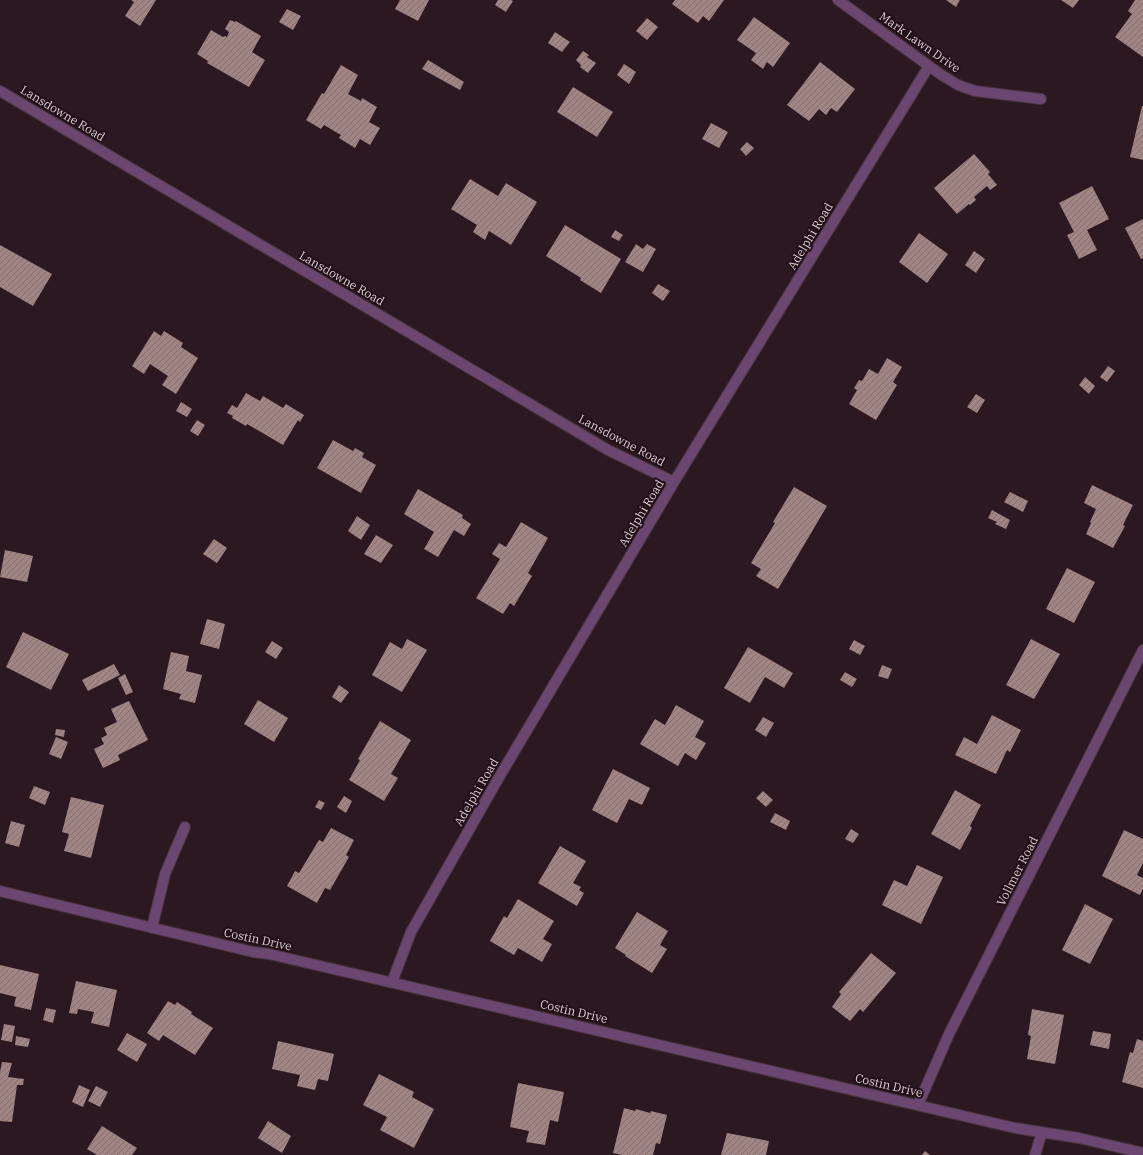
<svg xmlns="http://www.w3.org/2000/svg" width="1143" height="1155" font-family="'IBM Plex Serif',serif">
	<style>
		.building { fill: url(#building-hatch) }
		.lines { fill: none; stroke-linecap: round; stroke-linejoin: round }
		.minor-casing { stroke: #48353d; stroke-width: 12 }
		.minor { stroke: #6b4671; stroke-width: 10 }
		.labels { text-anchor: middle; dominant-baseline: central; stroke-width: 4; stroke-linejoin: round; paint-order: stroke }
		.street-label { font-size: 12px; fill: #dbcdd2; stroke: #220f18 }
	</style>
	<defs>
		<pattern id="building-hatch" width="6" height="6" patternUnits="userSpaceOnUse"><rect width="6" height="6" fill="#a18484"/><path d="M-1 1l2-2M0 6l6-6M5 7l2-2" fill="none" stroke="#846f6f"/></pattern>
	</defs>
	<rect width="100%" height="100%" fill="#2c1821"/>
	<path class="building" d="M131,0H156L140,26L125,16L134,2Z
		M400,0H429L418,21L395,9Z
		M498,0H511L513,1L506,12L495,5Z
		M675,0H724L709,21L703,16L698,23L672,4Z
		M946,0H960L956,7Z
		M1061,0H1079L1073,8Z
		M1135,0H1143V57L1115,37L1132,14L1128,11Z
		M287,9L301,16L293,30L279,22Z
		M754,17L790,43L773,67L767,62L763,69L751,60L756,53L737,40Z
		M647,18L658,27L647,40L636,31Z
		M230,20L235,22L236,21L261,36L252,52L265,60L249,87L207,63L208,61L197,54L211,30L223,37L225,36L227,37L229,32L225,29Z
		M555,32L570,42L562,52L548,43Z
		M583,51L589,55L587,57L596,63L588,73L580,67L581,65L576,60Z
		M428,60L464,82L460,90L422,69Z
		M820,62L855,89L837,112L831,108L826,115L819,109L809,121L787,105Z
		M624,64L636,72L629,84L617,75Z
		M341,65L358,75L348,94L361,101L362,98L377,107L369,122L380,128L370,145L360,139L355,148L339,138L341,135L324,125L321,129L306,120L322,93L324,94Z
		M573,87L613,112L597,137L557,112Z
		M1142,106H1143V160L1130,157Z
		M711,123L728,132L719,148L702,139Z
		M747,142L754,148L746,156L740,149Z
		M974,154L990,172L988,174L997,185L990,190L987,186L974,197L976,200L970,205L969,204L957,214L934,188Z
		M470,179L498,196L506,183L537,202L511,245L489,231L485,240L473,232L477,225L451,209Z
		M1092,186L1109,219L1087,230L1097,250L1079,259L1067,235L1074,232L1059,203Z
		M1143,219V258L1141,259L1125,228Z
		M565,225L621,259L601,293L580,280L581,278L546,256Z
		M615,230L623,235L619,241L611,237Z
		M919,233L948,254L927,283L899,262Z
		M636,244L643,249L647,244L656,249L643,272L625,262Z
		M0,245L52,274L33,306L0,287Z
		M974,251L985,259L976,273L965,265Z
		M658,284L670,291L663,301L652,293Z
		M154,331L161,336L164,331L183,343L181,347L198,358L176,394L162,385L168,376L150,364L144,374L132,366Z
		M887,358L902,367L893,382L897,385L876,420L849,404L857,390L854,388L859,380L862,381L869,369L878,374Z
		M1108,366L1115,371L1107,382L1100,377Z
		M1085,377L1095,386L1089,394L1079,385Z
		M246,393L260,401L263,396L283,408L286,404L304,415L300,422L298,420L283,445L247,424L246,426L232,418L233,416L227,413L232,405L237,408Z
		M976,394L985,400L977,413L967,407Z
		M181,402L192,409L187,417L176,411Z
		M197,420L205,425L198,436L190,431Z
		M333,440L353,451L355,448L364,453L362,457L376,465L361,493L317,468Z
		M1092,485L1133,505L1123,525L1125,526L1113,548L1086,534L1091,523L1090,522L1096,509L1084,503Z
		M794,487L827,506L778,589L756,576L761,569L751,563L775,523L773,522Z
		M418,489L463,515L462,518L471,524L464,536L454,530L438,557L424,549L434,532L404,514Z
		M1010,492L1028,501L1023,512L1004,502Z
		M992,510L1010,520L1006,529L995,524L997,522L988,518Z
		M357,516L370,525L361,540L348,531Z
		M521,522L548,538L528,573L532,576L514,606L510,603L503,614L476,598L500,559L492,554L499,543L506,547Z
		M376,535L393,545L381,563L364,554Z
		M214,539L227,548L217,563L203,554Z
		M5,550L33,556L27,582L0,577Z
		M1067,568L1095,582L1074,623L1046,609Z
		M207,619L225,624L219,649L200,644Z
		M23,632L69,654L51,690L6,667Z
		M407,639L427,650L402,692L372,675L390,642L402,649Z
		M1031,639L1060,654L1034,699L1006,685Z
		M854,640L865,646L860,655L849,649Z
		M272,641L283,648L276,659L265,652Z
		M748,647L793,673L784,688L765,677L750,703L724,688Z
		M171,652L189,656L186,671L202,675L195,703L179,699L181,694L163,689Z
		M114,664L120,675L88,691L82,680Z
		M882,665L892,669L888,679L878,676Z
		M845,672L857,679L852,687L840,680Z
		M125,674L133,692L126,695L118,678Z
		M339,685L349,692L341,703L332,697Z
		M258,700L288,718L274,742L244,724Z
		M129,701L148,740L118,755L120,760L103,768L94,749L104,744L101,738L107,735L104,728L117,722L111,709Z
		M676,705L704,721L695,737L706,743L696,760L685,753L678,766L640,744L655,719L665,725Z
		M992,715L1021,730L1010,752L1007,750L996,774L955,755L964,737L977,744Z
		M763,717L774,723L766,737L755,730Z
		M380,721L411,740L391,774L398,778L384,801L349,780L360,760L358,759Z
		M56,729L65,730L64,737L55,735Z
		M56,737L68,742L61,759L49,754Z
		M613,769L650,788L642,805L629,799L617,823L592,810Z
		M34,786L50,792L45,805L29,798Z
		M955,790L981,805L970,826L972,828L960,850L931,834Z
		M763,791L773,800L766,807L756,798Z
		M344,796L352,801L346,813L337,807Z
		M71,797L104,805L91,858L64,851L69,834L62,832Z
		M319,800L325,803L321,810L315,807Z
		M775,813L790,821L786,830L770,822Z
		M11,821L25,825L19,847L5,843Z
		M331,828L354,840L346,855L349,857L330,890L325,888L317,903L287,886L295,871L299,873L319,840L323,842Z
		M851,829L859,834L853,843L845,839Z
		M1124,830L1143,839V863L1137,875L1143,878V889L1140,895L1102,876Z
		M560,846L586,861L573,883L581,887L579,890L584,893L577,906L538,883Z
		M917,865L943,877L921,924L882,905L894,880L907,886Z
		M518,899L554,921L543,939L552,944L542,962L518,948L514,955L490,941L504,916L507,918Z
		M1085,904L1113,919L1090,964L1062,950Z
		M637,912L668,931L660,945L667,949L652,973L625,956L626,955L615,948Z
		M871,953L896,973L863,1012L860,1009L850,1021L832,1007L841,994L839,992Z
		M0,965L39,974L31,1010L14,1006L16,997L0,993Z
		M76,981L117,990L109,1027L91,1023L94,1012L78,1009L77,1014L69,1013Z
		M168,1001L175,1005L177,1002L192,1012L191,1014L213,1028L195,1055L163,1035L159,1041L147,1033Z
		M46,1008L56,1010L53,1023L43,1020Z
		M1032,1009L1064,1015L1055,1064L1027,1059L1031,1036L1028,1035Z
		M4,1024L15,1026L12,1042L1,1040Z
		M1093,1031L1111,1034L1109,1049L1090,1045Z
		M127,1033L147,1044L137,1062L117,1050Z
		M16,1036L30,1039L28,1047L15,1045Z
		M1137,1039L1143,1041V1088L1122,1082L1130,1052L1133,1053Z
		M278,1041L334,1054L328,1081L318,1079L315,1090L297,1086L300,1075L272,1069Z
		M2,1062L12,1063L8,1077L24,1079L23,1085H17L12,1122L0,1121V1072Z
		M379,1074L414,1092L412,1097L434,1109L414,1148L380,1130L387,1117L363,1105Z
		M518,1083L564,1092L558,1122L550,1120L545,1145L526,1142L529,1131L510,1127Z
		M79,1085L90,1090L83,1107L72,1102Z
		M96,1086L108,1092L100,1107L88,1101Z
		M624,1108L635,1111L636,1109L650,1113L651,1111L667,1115L660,1144L656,1143L653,1155H622L613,1153Z
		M268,1121L291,1136L282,1153L258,1138Z
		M102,1126L137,1148L132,1155H97L87,1149Z
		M727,1133L769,1141L766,1155H721Z
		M925,1151L930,1155H922Z"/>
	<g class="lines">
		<defs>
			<path id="minor" d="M838,0L940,74L958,85L975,91L1041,99
				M0,91L608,450L674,482
				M0,891L253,952L269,954L1015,1128L1079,1138L1143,1153
				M152,928L165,874L185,827
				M392,982L411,932L498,779L674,482L929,66
				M918,1105L949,1034L1143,650
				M1035,1155L1042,1132"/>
		</defs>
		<use href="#minor" class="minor-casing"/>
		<use href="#minor" class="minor"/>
	</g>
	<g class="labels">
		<g class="street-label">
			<text transform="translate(920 42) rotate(35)">Mark Lawn Drive</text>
			<text transform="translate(63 113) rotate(31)">Lansdowne Road</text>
			<text transform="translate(810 236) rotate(-59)">Adelphi Road</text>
			<text transform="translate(342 278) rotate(30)">Lansdowne Road</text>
			<text transform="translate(622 440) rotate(28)">Lansdowne Road</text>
			<text transform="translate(641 513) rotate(-59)">Adelphi Road</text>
			<text transform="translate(476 792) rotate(-60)">Adelphi Road</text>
			<text transform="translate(1017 871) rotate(-63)">Vollmer Road</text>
			<text transform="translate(258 939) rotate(12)">Costin Drive</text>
			<text transform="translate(574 1011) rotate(13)">Costin Drive</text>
			<text transform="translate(889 1085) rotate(13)">Costin Drive</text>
		</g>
	</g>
</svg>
